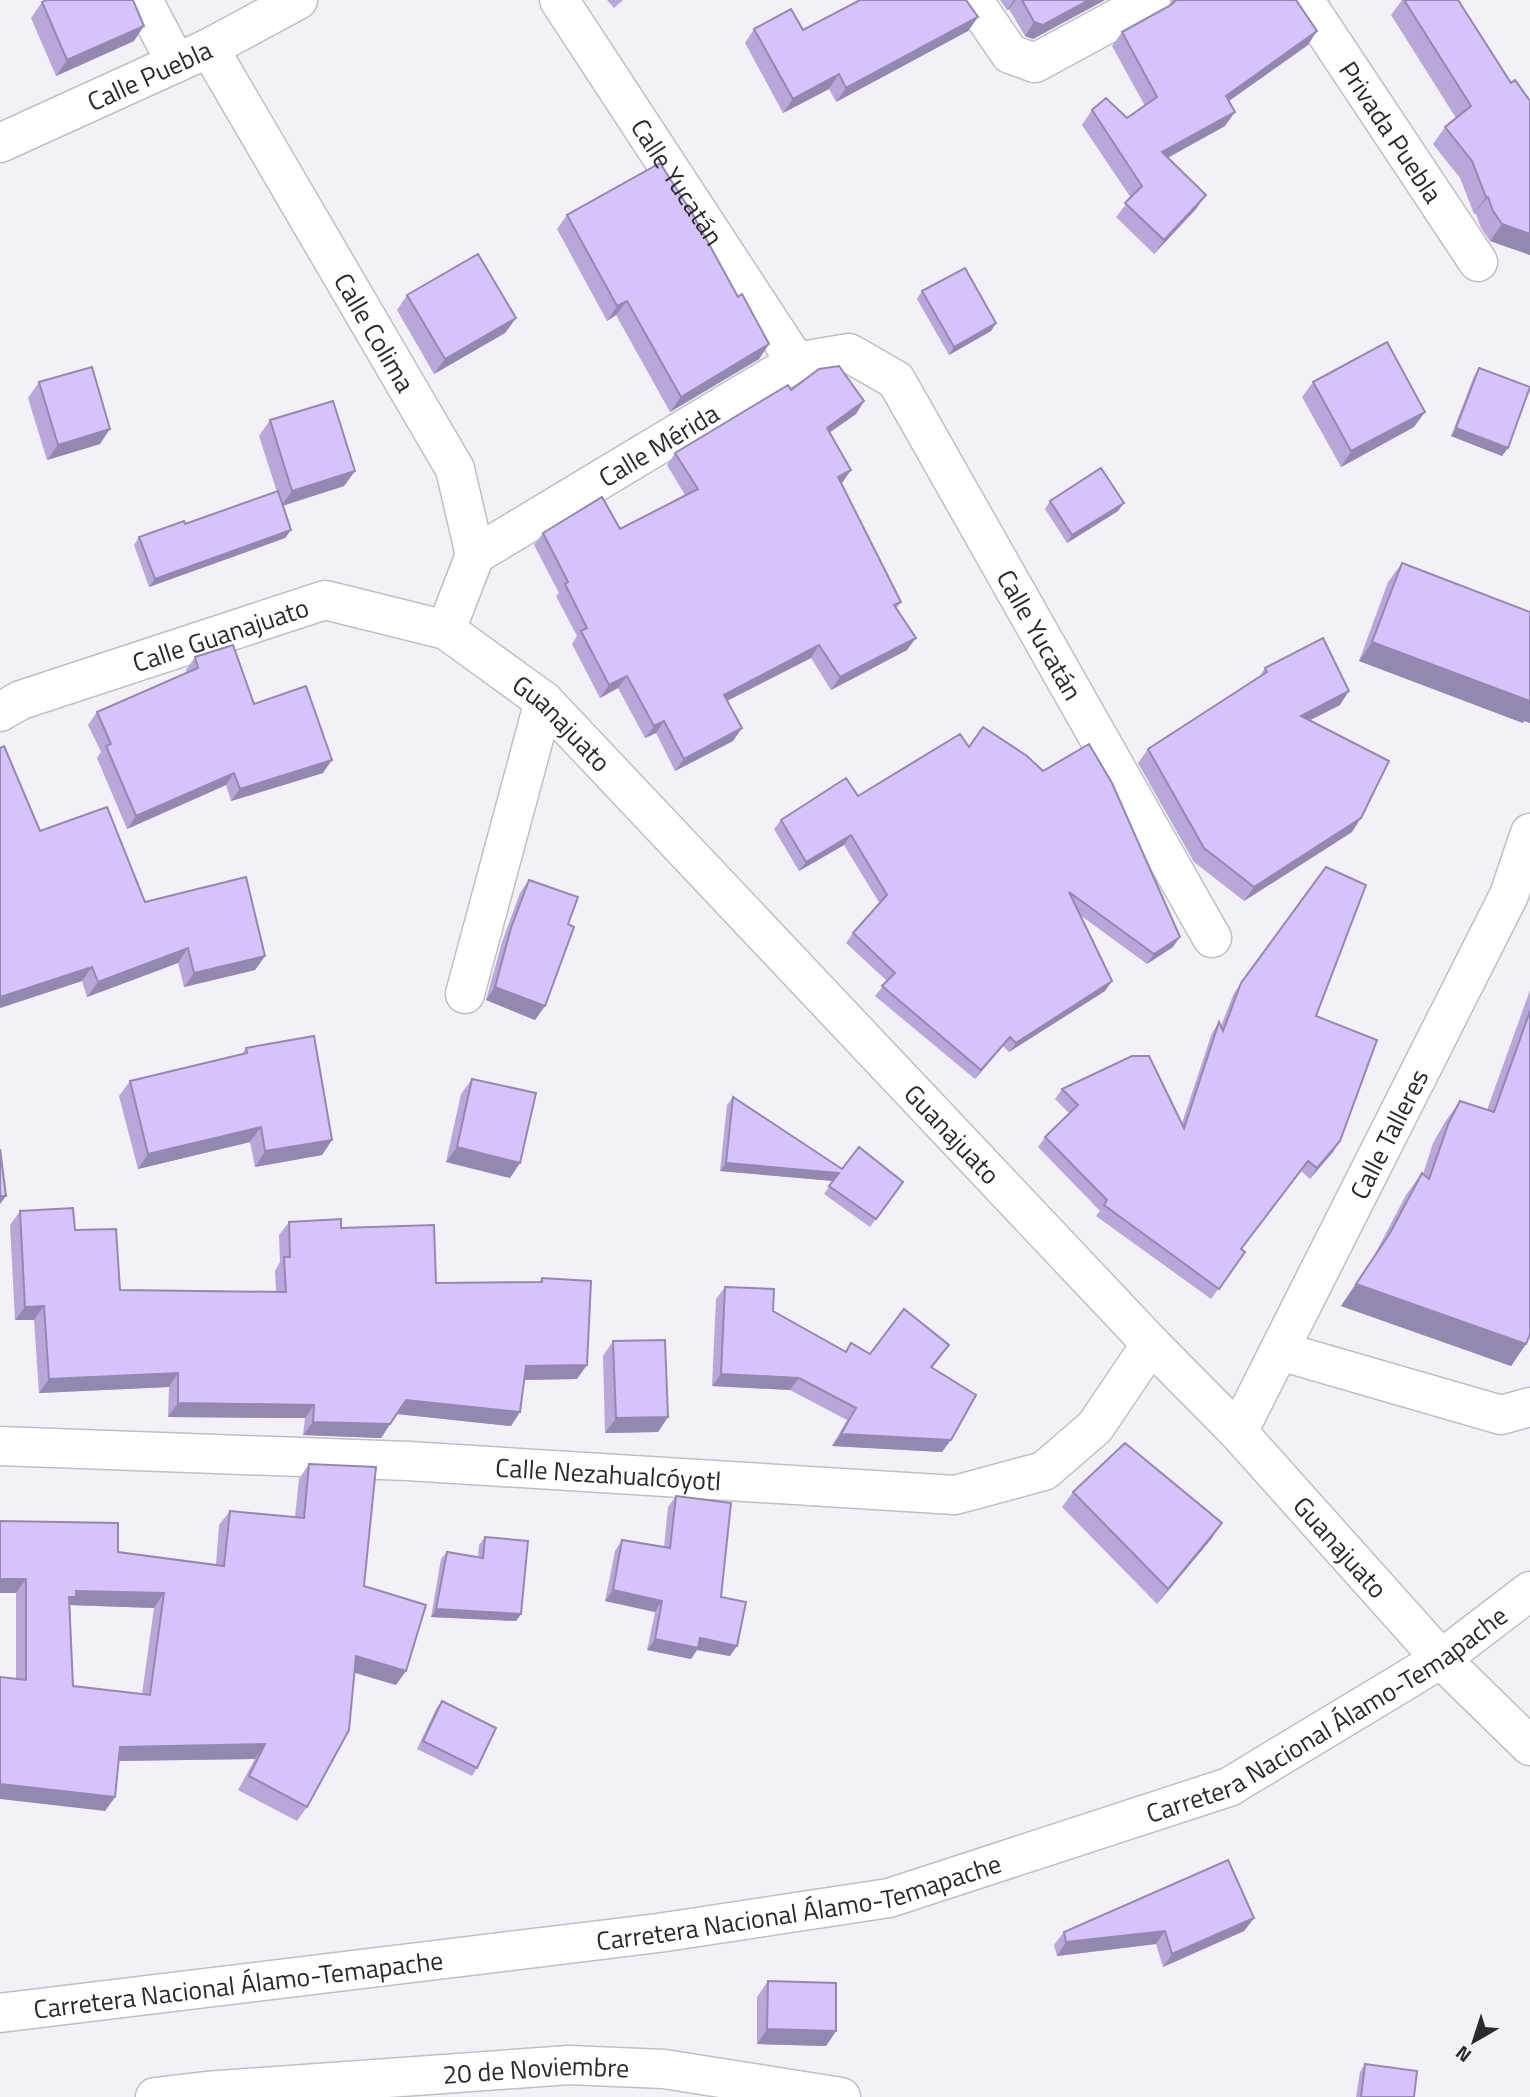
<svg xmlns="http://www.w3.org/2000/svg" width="1530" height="2097" font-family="'Titillium Web',sans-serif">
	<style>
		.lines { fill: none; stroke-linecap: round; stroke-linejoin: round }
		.street-casing { stroke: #c0bec3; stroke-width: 41 }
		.secondary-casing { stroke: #c0bec3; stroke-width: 41 }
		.primary-casing { stroke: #c0bec3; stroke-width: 41 }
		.street { stroke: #fff; stroke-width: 38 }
		.secondary { stroke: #fff; stroke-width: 38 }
		.primary { stroke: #fff; stroke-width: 38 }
		.wall { fill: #b7a8d9; fill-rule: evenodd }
		.shaded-wall { fill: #9588b0 }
		.building { fill: #d5c3fc; stroke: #9588b0; stroke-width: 2; fill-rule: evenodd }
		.labels { text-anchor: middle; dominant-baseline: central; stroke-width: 6; stroke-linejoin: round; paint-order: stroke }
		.street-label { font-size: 26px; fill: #2a292b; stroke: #f3f1f7 }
	</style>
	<rect width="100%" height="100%" fill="#f3f1f7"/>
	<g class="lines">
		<defs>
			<g id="street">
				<path d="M143,0L176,63"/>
				<path id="s1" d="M559,0L796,362"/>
				<path d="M973,0L1010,54L1035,63L1151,0"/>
				<path id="s2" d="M1304,0L1478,262"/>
				<path id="s3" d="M209,48L455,469L475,555L446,630"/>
				<path id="s4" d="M0,143L209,48L298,0"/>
				<path id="s5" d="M475,555L796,362L849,353L896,380L1212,938"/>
				<path id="s6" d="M0,712L21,700L325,600L446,630L544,701L1151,1344L1238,1432L1441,1659"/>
				<path d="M465,994L544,701"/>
				<path d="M1280,1351L1501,1415L1530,1407"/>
				<path id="s7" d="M1238,1432L1509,895L1530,833"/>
				<path id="s8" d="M0,1446L408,1461L955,1495L1044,1471L1095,1427L1151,1344"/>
				<path id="s9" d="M155,2097L206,2091L569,2065L664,2069L841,2097"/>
			</g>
			<path id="secondary" d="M1441,1659L1530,1746"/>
			<g id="primary">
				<path id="s10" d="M0,2013L658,1933L889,1898L1229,1787L1441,1659L1530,1591"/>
			</g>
		</defs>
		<use href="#street" class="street-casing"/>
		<use href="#secondary" class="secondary-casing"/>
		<use href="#primary" class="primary-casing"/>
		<use href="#street" class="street"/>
		<use href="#secondary" class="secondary"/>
		<use href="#primary" class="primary"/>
	</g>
	<path class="wall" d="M607,0H623L614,8Z
		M1000,0H1105L1033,39L1025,36L1009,9L1007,10Z
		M1172,0H1296L1308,45L1229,101L1225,126L1168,158L1196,209L1154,254L1116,217L1131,198L1082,125L1092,110L1127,118L1145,106L1112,46L1122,32L1171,5Z
		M1402,0H1458L1511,83L1530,255L1490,241L1481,228L1476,214H1474L1460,178L1433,144L1445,127L1456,118L1391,15Z
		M42,2L134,41L56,76L31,18Z
		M978,17L968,31L836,102L829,89L783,113L745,43L754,29L803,30Z
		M567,215L738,297L769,344L759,359L670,412L616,315L607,321L557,229Z
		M922,291L996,323L991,331L949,355L917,299Z
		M407,295L516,318L505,333L434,374L397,310Z
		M1479,368L1508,448L1502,456L1451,436L1474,376Z
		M39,382L100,444L47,460L28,398Z
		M1313,382L1414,427L1341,467L1302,397Z
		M791,390L864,401L856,414L830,432L851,470L841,483L901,602L896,609L907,650L831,690L811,658L727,701L733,741L675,771L656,733L645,738L618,688L600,698L572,644L577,636L556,596L559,593L534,545L543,533L620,529L685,495L667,465L675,453Z
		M270,420L355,471L344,486L283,506L291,530L285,538L149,587L134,545L139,537L185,524L277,492L259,436Z
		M1050,501L1118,511L1067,543L1045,509Z
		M1402,563L1524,721L1523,723L1359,661L1388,582Z
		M195,657L254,704L323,773L231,801L226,785L127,829L97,758L101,752L88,725L97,712L187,673L186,670Z
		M1265,668L1340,705L1309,720L1352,832L1244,901L1194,862L1138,763L1148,749L1259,677Z
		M969,747L1173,947L1147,964L1080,915L1105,991L1009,1052L1003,1046L975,1079L875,996L887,981L846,943L853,933L880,904L844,845L799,871L774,829L781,820L858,796Z
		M0,748L40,831L145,902L265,956L255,970L184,987L178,963L87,997L82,981L0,1008Z
		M1326,867L1316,1016L1340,1141L1310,1179L1301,1171L1241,1249L1245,1252L1211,1299L1096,1216L1100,1211L1038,1147L1045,1137L1069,1113L1055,1099L1062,1089L1182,1123L1212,1033L1219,1022L1221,1026L1234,993Z
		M529,880L545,1006L535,1020L486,1000L502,942L520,893Z
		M1530,990V1334L1526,1344L1511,1366L1341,1306L1375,1254L1406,1195L1422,1173L1423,1174L1433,1143L1445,1122L1460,1101L1487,1110Z
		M246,1048L332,1140L322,1155L255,1167L250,1142L138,1169L119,1096L130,1081L242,1054Z
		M472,1079L510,1178L446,1162L461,1094Z
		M733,1097L842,1169L903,1182L870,1227L824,1194L833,1181L720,1171L727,1105Z
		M20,1211L75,1230L120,1290L276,1292L275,1271L280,1262L279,1235L289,1222L341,1228L436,1283L539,1282L542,1278L577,1379L524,1380L511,1426L397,1414L381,1438L303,1435L305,1418L168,1417L169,1387L39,1393L34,1320H15L10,1225Z
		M725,1287L773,1311L845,1351L851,1343L870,1354L941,1357L932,1368L942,1452L832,1446L847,1420L790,1390L712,1386L716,1299Z
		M613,1341L668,1417L658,1432L605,1433L603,1356Z
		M309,1464L364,1586L396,1685L355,1673L307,1807L297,1821L238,1790L255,1759L119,1761L115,1797L105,1811L16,1679V1593H0V1521L118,1552L216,1565L219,1525L230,1511L295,1517L299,1479ZM70,1605L154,1608L142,1694L73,1686Z
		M1073,1492L1212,1538L1157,1604L1062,1507Z
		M676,1496L721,1597L730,1656L697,1650L691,1659L647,1650L655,1612L605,1601L615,1551L622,1540L664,1547L668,1507Z
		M485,1537L521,1614L516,1621L431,1617L441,1559L447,1552L478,1557L479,1545Z
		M442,1701L477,1768L472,1776L417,1749L436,1709Z
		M1254,1918L1244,1931L1163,1967L1156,1944L1057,1956L1054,1945L1064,1932Z
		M768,1981L836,2031L826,2046L757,2044V1997Z
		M1365,2064L1414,2097H1356L1360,2072Z"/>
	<path class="shaded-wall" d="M1014,0H1016L1009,9L1007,10Z
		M1089,0H1105L1033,39L1025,36L1034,22Z
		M978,17L968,31L836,102L846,88Z
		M144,26L134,41L56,76L67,60Z
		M1317,31L1308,45L1216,110L1226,96Z
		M839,74L829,89L783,113L793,99Z
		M1235,112L1225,126L1152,166L1162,152Z
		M1206,195L1196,209L1154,254L1164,240Z
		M1486,197H1488L1474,214Z
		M1502,224L1530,234V255L1490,241Z
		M627,301L616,315L607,321L617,306Z
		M516,318L505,333L434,374L445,359Z
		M996,323L991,331L949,355L954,347Z
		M769,344L759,359L670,412L681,397Z
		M864,401L856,414L819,440L827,428Z
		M1425,412L1414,427L1341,467L1351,451Z
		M1456,428L1508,448L1502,456L1451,436Z
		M110,429L100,444L47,460L58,445Z
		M851,470L842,483L829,490L838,477Z
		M355,471L344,486L281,506L292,491Z
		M1124,503L1118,511L1067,543L1072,535Z
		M291,530L285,538L149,587L155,579Z
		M916,638L907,650L831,690L840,677Z
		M1372,642L1530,701V723L1524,721L1523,723L1359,661Z
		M819,645L811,658L715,707L724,695Z
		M627,676L618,688L600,698L609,685Z
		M1349,691L1340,705L1291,730L1301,716Z
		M664,721L656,733L645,738L654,726Z
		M742,728L733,741L675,771L684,759Z
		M332,760L323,773L231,801L240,789Z
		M234,773L226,785L127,829L136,816Z
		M1361,818L1352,832L1244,901L1254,887Z
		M851,835L844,845L799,871L806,862Z
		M1180,937L1173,947L1147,964L1154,954Z
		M188,948L178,963L87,997L98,982Z
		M265,956L255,970L184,987L194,973Z
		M92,967L82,981L0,1008V997Z
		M1112,981L1105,991L1009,1052L1016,1043Z
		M495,987L545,1006L535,1020L486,1000Z
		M1010,1037L1003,1046L975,1079L981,1070Z
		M261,1127L250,1142L138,1169L148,1154Z
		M332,1140L322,1155L255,1167L265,1151Z
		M1340,1141L1333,1152L1310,1179L1317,1168Z
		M457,1147L520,1163L510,1178L446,1162Z
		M726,1163L839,1173L834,1181L720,1171Z
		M0,1196H6L0,1204Z
		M1356,1284L1526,1344L1511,1366L1341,1306Z
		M44,1306L34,1320H15L25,1307Z
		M587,1365L577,1379L516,1380L526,1366Z
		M178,1373L169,1387L39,1393L49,1379Z
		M721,1374L799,1378L790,1390L712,1386Z
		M406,1400L520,1412L511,1426L397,1414Z
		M178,1403L314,1405L305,1418L168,1417Z
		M668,1417L658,1432L605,1433L616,1418Z
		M313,1422L390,1424L381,1438L303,1435Z
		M841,1434L951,1440L942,1452L832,1446Z
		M1222,1523L1212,1538L1157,1604L1168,1589Z
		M0,1579H26L16,1593H0Z
		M613,1590L662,1601L655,1612L605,1601Z
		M76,1591L164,1593L154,1608L70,1605L66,1611L69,1597Z
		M436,1609L521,1614L516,1621L431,1617Z
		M700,1638L737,1646L730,1656L697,1650L691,1659L647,1650L655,1639Z
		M356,1656L406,1671L396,1685L346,1670Z
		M265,1744L255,1759L110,1761L120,1747Z
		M0,1784L115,1797L105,1811L0,1799Z
		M1254,1918L1244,1931L1163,1967L1172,1954Z
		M1165,1931L1156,1944L1057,1956L1066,1942Z
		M767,2029L836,2031L826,2046L757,2044Z"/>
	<path class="building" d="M47,0H133L144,26L67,60L42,2Z
		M860,0H966L978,17L846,88L839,74L793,99L754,29L791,9L803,30Z
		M1022,0H1089L1043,25L1034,22Z
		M1176,0H1296L1317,31L1226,96L1235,112L1162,152L1206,195L1164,240L1125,203L1142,186L1092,110L1106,98L1127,118L1157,97L1122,32L1171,5Z
		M1404,0H1458L1511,83L1515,80L1530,101V234L1502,224L1493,211L1488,197H1486L1472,161L1445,127L1471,106Z
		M660,163L692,213L738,297L742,294L769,344L681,397L627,301L617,306L567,215Z
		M478,254L516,318L445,359L407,295Z
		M965,268L996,323L954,347L922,291Z
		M1387,342L1425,412L1351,451L1313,382Z
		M839,366L864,401L827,428L851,470L838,477L901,602L894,605L916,638L840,677L819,645L724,695L742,728L684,759L664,721L654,726L627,676L609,685L581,631L587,628L565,584L568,582L543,533L602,497L620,529L698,489L675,453L788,385L791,390L819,369Z
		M92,367L110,429L58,445L39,382Z
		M1479,368L1530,387L1508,448L1456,428Z
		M333,401L355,471L292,491L270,420Z
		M1101,468L1124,503L1072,535L1050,501Z
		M278,491L291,530L155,579L139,537L184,521L185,524Z
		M1402,563L1530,612V701L1372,642Z
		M1323,638L1349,691L1301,716L1389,761L1361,818L1254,887L1204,848L1148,749L1267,672L1265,668Z
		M233,645L254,704L306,686L332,760L240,789L234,773L136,816L106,746L111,744L97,712L198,668L195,657Z
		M983,727L1027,756L1043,771L1089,744L1112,783L1180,937L1154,954L1069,892L1112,981L1016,1043L1010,1037L981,1070L882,986L895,973L853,933L887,895L851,835L806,862L781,820L846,778L858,796L960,734L969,747Z
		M4,746L40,831L107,807L145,902L246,877L265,956L194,973L188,948L98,982L92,967L0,997V748Z
		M1326,867L1366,885L1316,1016L1377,1040L1340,1141L1317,1168L1308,1161L1241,1249L1245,1252L1219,1289L1104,1205L1107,1200L1045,1137L1078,1105L1062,1089L1132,1056H1149L1184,1128L1219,1022L1223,1031L1241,983Z
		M529,880L578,897L568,924L574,927L545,1006L495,987L511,928Z
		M1530,1011V1334L1526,1344L1356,1284L1390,1233L1422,1173L1429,1179L1449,1122L1460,1101L1494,1112Z
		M314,1036L332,1140L265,1151L261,1127L148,1154L130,1081L247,1053L246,1048Z
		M472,1079L536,1093L520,1163L457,1147Z
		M733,1097L842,1169L859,1147L903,1182L876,1219L829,1186L839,1173L726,1163Z
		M0,1149L6,1196H0Z
		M73,1208L75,1230L116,1229L120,1290L286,1292L284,1257H290L289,1222L341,1219V1228L434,1225L436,1283L542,1282V1278L591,1281L587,1365L526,1366L520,1412L406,1400L390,1424L313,1422L314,1405L178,1403V1373L49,1379L44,1306L25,1307L20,1211Z
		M725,1287L774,1289L773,1311L846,1352L851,1343L870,1354L904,1309L949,1345L931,1367L976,1395L951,1440L841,1434L856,1408L799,1378L721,1374Z
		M665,1340L668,1417L616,1418L613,1341Z
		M1125,1443L1222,1523L1168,1589L1073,1492Z
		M309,1464L376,1467L364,1586L426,1605L406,1671L356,1656L349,1730L307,1807L249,1776L265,1744L120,1747L115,1797L0,1784V1677L26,1680V1579H0V1521L118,1523V1552L224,1566L230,1511L304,1518ZM76,1591L164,1593L150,1695L73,1686L69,1597H76Z
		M676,1496L731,1503L721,1597L746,1602L737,1646L700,1638L698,1648L655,1639L662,1601L613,1590L622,1540L670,1548Z
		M485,1537L528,1541L521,1614L436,1609L447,1552L483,1558Z
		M442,1701L496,1728L477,1768L423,1741Z
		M1228,1860L1254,1918L1172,1954L1165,1931L1066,1942L1064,1932Z
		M768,1981L836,1983V2031L767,2029Z
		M1365,2064L1417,2071L1414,2097H1361Z"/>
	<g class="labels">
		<g class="street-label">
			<text stroke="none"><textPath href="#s4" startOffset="164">Calle Puebla</textPath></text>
			<text stroke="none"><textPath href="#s2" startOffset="158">Privada Puebla</textPath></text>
			<text stroke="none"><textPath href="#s1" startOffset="217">Calle Yucatán</textPath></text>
			<text stroke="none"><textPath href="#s3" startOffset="329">Calle Colima</textPath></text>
			<text stroke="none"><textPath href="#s5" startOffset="214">Calle Mérida</textPath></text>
			<text stroke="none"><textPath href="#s6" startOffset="234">Calle Guanajuato</textPath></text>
			<text stroke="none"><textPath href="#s5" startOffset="775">Calle Yucatán</textPath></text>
			<text stroke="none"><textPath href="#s6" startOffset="618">Guanajuato</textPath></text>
			<text stroke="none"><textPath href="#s6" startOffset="1185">Guanajuato</textPath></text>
			<text stroke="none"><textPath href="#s7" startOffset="334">Calle Talleres</textPath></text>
			<text stroke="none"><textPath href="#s8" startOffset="609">Calle Nezahualcóyotl</textPath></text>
			<text stroke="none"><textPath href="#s6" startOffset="1752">Guanajuato</textPath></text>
			<text stroke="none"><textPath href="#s10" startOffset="1374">Carretera Nacional Álamo-Temapache</textPath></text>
			<text stroke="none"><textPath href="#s10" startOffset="807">Carretera Nacional Álamo-Temapache</textPath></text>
			<text stroke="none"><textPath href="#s10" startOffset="240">Carretera Nacional Álamo-Temapache</textPath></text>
			<text stroke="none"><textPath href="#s9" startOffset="382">20 de Noviembre</textPath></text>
		</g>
	</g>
	<g transform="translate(1474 2041) rotate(219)" stroke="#f3f1f7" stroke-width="5" paint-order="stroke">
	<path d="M0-5L12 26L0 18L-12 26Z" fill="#2a292b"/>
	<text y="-10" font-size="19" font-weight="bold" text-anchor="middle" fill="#2a292b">N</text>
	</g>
</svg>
